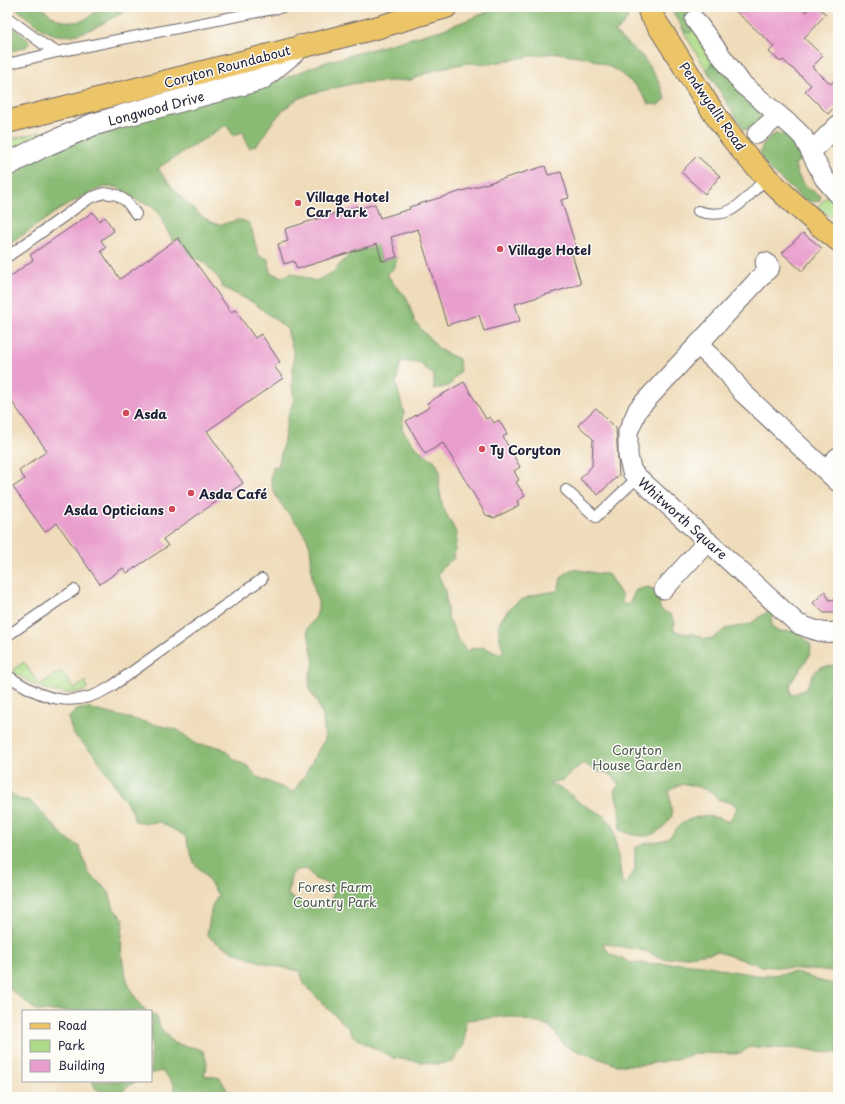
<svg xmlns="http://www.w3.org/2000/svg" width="845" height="1104" font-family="'Playpen Sans',sans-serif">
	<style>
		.green { fill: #aedb87; stroke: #687e61 }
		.forest { fill: #8abb74; stroke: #566e58; fill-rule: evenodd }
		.building { fill: #e99fcd }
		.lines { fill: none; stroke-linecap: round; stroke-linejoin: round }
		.service-casing { stroke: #6a6367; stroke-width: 12 }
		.minor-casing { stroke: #6a6367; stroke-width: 21 }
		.tertiary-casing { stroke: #6a6367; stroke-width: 24 }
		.primary-casing { stroke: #6a6367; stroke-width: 24 }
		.trunk-casing { stroke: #6a6367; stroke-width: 24 }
		.service { stroke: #fff; stroke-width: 10 }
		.minor { stroke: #fff; stroke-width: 19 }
		.tertiary { stroke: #fff; stroke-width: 22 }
		.primary { stroke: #edc569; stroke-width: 22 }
		.trunk { stroke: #edc569; stroke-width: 22 }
		.poi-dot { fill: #d1495b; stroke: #fdfcf7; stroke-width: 1.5 }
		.labels { text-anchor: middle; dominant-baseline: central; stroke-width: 3; stroke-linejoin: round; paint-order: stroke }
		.street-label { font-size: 13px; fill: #22223b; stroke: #fdfcf7 }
		.poi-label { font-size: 13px; font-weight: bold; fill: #22223b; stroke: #fdfcf7; text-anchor: start }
		.park-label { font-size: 13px; fill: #4c5a52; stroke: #fdfcf7 }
	</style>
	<rect width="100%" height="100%" fill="#fdfcf7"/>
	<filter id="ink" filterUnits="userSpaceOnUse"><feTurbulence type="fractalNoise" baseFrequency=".025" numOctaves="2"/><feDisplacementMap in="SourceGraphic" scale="8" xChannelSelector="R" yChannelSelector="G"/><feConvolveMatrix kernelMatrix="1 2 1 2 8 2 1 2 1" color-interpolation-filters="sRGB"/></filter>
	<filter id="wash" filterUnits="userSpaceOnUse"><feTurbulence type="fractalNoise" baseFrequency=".012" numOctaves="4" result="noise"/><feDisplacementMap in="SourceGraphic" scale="16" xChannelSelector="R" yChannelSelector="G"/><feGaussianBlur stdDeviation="0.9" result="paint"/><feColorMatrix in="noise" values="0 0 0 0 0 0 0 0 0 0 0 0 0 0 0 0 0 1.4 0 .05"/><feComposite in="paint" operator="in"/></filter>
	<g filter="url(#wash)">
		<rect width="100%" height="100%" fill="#efdcba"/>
		<path class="green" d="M680,23L685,32L693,29L719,64L708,69L713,81L685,34Z
			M40,132L43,140L7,157V140Z
			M829,194L838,203V223L817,207Z
			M24,662L39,685L61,671L74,689L86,681L87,688C84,693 79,692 73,693C49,694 35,686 15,673L14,669Z"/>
		<path class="forest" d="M14,7C22,7 32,5 39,7C44,8 48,13 52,16C70,26 87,24 98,7H134C108,18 75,47 46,31C35,26 24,14 14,7Z
			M501,7H623L626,10L628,19L615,33L643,57L657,78L666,99L658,105L649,104L637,87L619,72L604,64L585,57L559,53L536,55L489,64L468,63L450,66L429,72L411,80L356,83L313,93L297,99L283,110L271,124L257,145L249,148L243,132L233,135L226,125L158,168C167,183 201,222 218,224C226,225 233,220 240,220C242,220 246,222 249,223L252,230L258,255L268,259L270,273L283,277L291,273L316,281L333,272L352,252L370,247L366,231L373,229L382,261L397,257L395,267L387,274L395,286L406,296L415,322L440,350L459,359L460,371L449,386L434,389V375L419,363L401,361L396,383L404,413L402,429L415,447L435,461L440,471L439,487L443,508L457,534L454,558L443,567L438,574L445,590L448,617L457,638L468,653L470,649L484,647L496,653H504C501,644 497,631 500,622C501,619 504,616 505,614C517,597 538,593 558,591L561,578L568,571L574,569L600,574H608L622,596V604L625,605L630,602L636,590L648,587L659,592L663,599L659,606L662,611L670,614L675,623L673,630L681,633L694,634L704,639L714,638L725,629L750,624L768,611L774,615L771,618L772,627L779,632C795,629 801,632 811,645L810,655L790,684L791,695L806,689L813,674L820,667L838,665V972L762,966L718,952L665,959L645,951L602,943L610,954L632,963L666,964L680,963L711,966L725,970L764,976L794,972L805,975L816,980L838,985V1053L819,1052L806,1049L749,1047L740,1054L696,1053L682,1058L643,1065H617L565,1046L550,1026L508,1016L466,1020L464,1045L453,1062L436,1064L394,1058L366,1044L352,1035L347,1026L327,1008L304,984L300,971C273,966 252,961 227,948C219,944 212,941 207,934L212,906L218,895L205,875L194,863L185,836L160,822L146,823L135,821L132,811L95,755L73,734L68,718L76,710L86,708L178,730L197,745L214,746L222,748L234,759L249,767L255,776L293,792L305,775L320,747L325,740L323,717L317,702L310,691L309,676L314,663L307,629C310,624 316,618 317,613C321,602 314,593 313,583C310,570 313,552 308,541C298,519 275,506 271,481C270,477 273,471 273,466L278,467L282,450L288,416L294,399L292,385L294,354L287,329L254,303L222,287L219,279L203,261L192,257L179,239L174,241L163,224L161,216L149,204L140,202L117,187H104L87,194L57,211L7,246V174L72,141L108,133L139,120L287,77L326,62L441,30ZM583,763L597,771L607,773L614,777L619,785L614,790L619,807L620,830C644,840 657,839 672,816L669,792L678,785L687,784L708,790L714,793L717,799L733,803L737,808L729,822C713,814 693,814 679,826C675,830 672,835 668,838C662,842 654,841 647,843C643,844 639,846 635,848V870L623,887L613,825L603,815L580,803L566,791L548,783L563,780ZM307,869L315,879L326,883L333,891L331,907C311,908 305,906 288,895L291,876L296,870Z
			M670,7H690L693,29L690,33L685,32Z
			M7,23L27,39L30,43L26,47L7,52Z
			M711,64H719L765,114V122C757,127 752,132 743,129L711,77L708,69Z
			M777,133L790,136L806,155L795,164C798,181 805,187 821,196L819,201L813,202L804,200L766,166L760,153L763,144L770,137Z
			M7,790L18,799L30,801L68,840L80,847L88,872L109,892L114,909L124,919C119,946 121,973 135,997C139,1003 141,1007 147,1011H37L10,989L7,984Z
			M151,1014L157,1017L160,1027L173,1043L196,1048L203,1051L207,1062L204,1075L220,1078L231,1097H172L175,1088L171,1080L161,1071L151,1074Z
			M92,1081H137L127,1087L120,1095L109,1094L96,1089Z"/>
		<g id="blocks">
			<path class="building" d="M731,7H800L806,12L810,7H817L826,14L804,38L823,56L812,67L831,84L838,76V103L828,114L805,91L811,85L783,60L781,62L769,52L774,46Z
				M697,156L720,176L705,194L681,172Z
				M545,166L548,175L561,172L569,198L561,200L578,252L572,254L581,284L515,304L520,321L484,331L479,315L447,325L418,229L391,237L397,257L382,261L377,244L297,269L294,261L284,264L278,244L288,241L285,229L358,206L359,209L375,204L380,218L410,209L409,207Z
				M93,212L99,221L105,217L114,231L101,240L106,248L101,251L120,279L178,238L231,312L235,310L255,338L261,334L280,362L274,366L283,378L207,431L243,483L163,539L168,546L127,573L123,568L100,584L57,523L45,532L13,487L25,479L19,471L47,451L7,395V279L33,260L30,255Z
				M803,233L822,248L802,271L782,253Z
				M464,382L486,419L490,417L494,423L499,420L507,434L503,437L520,467L514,471L519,480L516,482L525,496L517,501L519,505L514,508L494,518L486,515L443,443L425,454L406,421L430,407L427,403Z
				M596,408L616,428L619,475L598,495L580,479L592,466L593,439L578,425Z
				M825,591L829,600L838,599V613H824L813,603Z"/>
		</g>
	</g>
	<g filter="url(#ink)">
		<use href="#blocks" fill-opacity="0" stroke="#6a6367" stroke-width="1"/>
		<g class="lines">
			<defs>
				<path id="service" d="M7,17L43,44L57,52
					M7,64L57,52L283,7
					M698,211C732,222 745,199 766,178
					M7,257L77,207L90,198L104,193L117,195L126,201L136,214
					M566,490L596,517L638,477
					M7,636L74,590
					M7,675C41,699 74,711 112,686L262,579"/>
				<path id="minor" d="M695,20L742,84L794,128L803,137L824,178L838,194
					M757,134L779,115
					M811,152L838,125
					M765,262L770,267L638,409L628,432V456L632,472L798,624C810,628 825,636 838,631
					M698,345L727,372L742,392L838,482
					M825,470L838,457
					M664,589L708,541"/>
				<path id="tertiary" d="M7,165L41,147L92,125L119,117L261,79L301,46"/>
				<path id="primary" d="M648,7L650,13C680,57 705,105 739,147C768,182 802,212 838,240"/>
				<path id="trunk" d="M7,122L379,27L446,7"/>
			</defs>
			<use href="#service" class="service-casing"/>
			<use href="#minor" class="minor-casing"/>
			<use href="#tertiary" class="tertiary-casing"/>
			<use href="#primary" class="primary-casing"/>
			<use href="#trunk" class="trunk-casing"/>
			<use href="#service" class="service"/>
			<use href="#minor" class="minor"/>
			<use href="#tertiary" class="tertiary"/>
			<use href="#primary" class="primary"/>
			<use href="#trunk" class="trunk"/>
		</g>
	</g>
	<g class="poi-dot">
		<circle cx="298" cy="203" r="4"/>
		<circle cx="500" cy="249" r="4"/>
		<circle cx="126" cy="413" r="4"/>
		<circle cx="482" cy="449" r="4"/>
		<circle cx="191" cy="493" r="4"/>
		<circle cx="172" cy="509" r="4"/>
	</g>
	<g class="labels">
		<g class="street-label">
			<text transform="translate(227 66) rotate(-15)">Coryton Roundabout</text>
			<text transform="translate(713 106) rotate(55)">Pendwyallt Road</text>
			<text transform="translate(156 108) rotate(-15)">Longwood Drive</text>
			<text transform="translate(683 518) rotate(42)">Whitworth Square</text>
		</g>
		<g class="poi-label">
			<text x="306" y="196">Village Hotel<tspan x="306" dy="15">Car Park</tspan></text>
			<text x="508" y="249">Village Hotel</text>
			<text x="134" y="413">Asda</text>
			<text x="490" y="449">Ty Coryton</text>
			<text x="199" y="493">Asda Café</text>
			<text x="164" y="509" text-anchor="end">Asda Opticians</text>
		</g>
		<g class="park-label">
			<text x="637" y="749">Coryton<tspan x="637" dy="15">House Garden</tspan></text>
			<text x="335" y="886">Forest Farm<tspan x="335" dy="15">Country Park</tspan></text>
		</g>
	</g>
	<rect width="845" height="1104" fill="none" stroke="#fdfcf7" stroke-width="24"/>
	<rect x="22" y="1010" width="130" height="72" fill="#fdfcf7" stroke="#a5a5ac"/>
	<rect x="30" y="1023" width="20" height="6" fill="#edc569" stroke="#a5a5ac"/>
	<text x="58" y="1030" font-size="12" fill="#22223b">Road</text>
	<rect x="30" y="1040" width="20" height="12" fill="#aedb87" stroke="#a5a5ac"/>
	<text x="58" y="1050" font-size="12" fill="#22223b">Park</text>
	<rect x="30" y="1060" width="20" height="12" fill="#e99fcd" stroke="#a5a5ac"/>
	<text x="58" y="1070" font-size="12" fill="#22223b">Building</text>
</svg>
